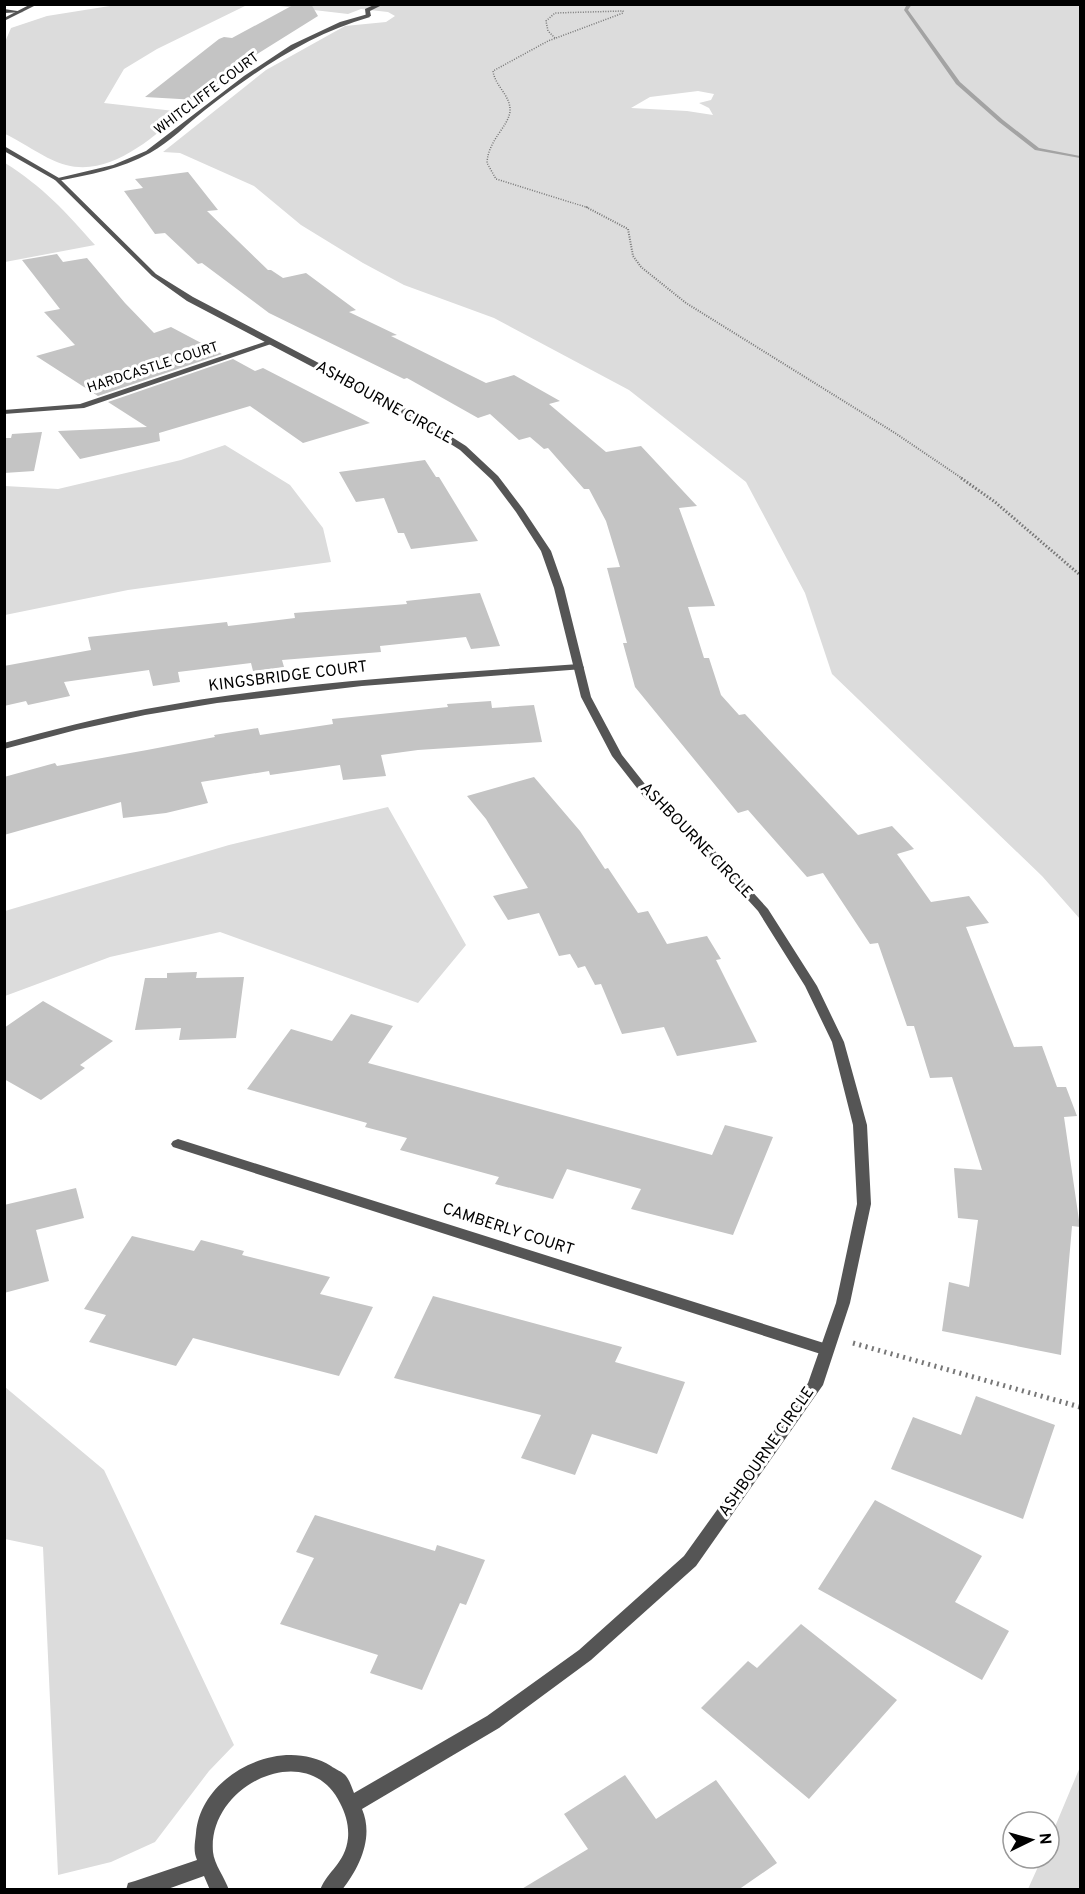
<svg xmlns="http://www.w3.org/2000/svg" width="1085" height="1894" font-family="Overpass,sans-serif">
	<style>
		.green { fill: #dcdcdc; fill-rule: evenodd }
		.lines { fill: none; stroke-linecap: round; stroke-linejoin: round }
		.stream { fill: #a3a3a3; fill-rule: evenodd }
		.building { fill: #c4c4c4 }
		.path-far3 { stroke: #777; stroke-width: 1.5; stroke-dasharray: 1 1.5; stroke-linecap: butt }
		.path-far2 { stroke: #777; stroke-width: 2; stroke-dasharray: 1 1.5; stroke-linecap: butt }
		.path-far1 { stroke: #777; stroke-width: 3; stroke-dasharray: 1.5 2; stroke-linecap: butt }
		.path { stroke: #777; stroke-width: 5; stroke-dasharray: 2 4.5; stroke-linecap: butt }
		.service { fill: #555; fill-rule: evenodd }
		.minor { fill: #555; fill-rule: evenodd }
		.tertiary { fill: #555; fill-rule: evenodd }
		.labels { text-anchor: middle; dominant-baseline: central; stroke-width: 6; stroke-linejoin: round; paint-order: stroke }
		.far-street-label { font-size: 14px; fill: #000; stroke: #fff }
		.street-label { font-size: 16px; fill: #000; stroke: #fff }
	</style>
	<rect width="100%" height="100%" fill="#fff"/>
	<path class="green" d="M116,5H247L157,49L124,69L104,103L183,112C152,138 110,177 66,165C48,161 23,142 5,134V42L11,28L47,16Z
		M271,5H1080V919L1042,876L832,674L805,593L746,482L629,390L494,318L404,285L363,263L301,225L254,186L180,153L163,152L266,70L345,26L386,22L395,16L388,12L361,9L348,14ZM698,91L714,94L711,100L699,103L709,108L713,115L687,111L631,108L650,97Z
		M5,163C42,186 66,212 95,245L5,262Z
		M225,445L290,485L323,528L331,562L128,590L5,615V486L58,489L181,460Z
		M388,807L466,945L418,1003L220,932L110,957L5,996V911L229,845Z
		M5,1387L104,1470L234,1745L209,1771L155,1842L111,1862L58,1875L43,1547L5,1539Z
		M1080,1767V1889H1028L1042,1858H1049V1841Z"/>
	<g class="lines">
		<path class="stream" d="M907,4H912L908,10L960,82L1003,120L1039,148L1080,156V158L1035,150L999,122L956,84L904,10Z"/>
	</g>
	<path class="building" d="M295,4H311L318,16L249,59L197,100L145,97L219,39L224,37L232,38Z
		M188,172L218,210L207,211L268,270H271L283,278L306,273L356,310L349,312L397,335L391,336L486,383L514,375L560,401L549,404L606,452L641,446L697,506L679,508L715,606L688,607L704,658H709L721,695L739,715L745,714L858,835L892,826L914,849L897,854L931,902L969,896L989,923L966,927L1014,1047L1042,1046L1057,1087H1066L1077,1116L1064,1117L1080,1227L1072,1226L1061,1355L942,1331L949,1282L969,1287L978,1220L958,1218L954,1168L982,1170L952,1077L930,1078L914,1026H907L878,943L870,944L823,873L807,877L748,810L738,813L635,687L623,643H627L607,568L620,567L606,521L589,489H584L548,448L544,449L530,437L519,440L490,414L478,418L407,378L404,379L269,313L202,263L198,264L165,233L155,234L124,191L143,188L135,179Z
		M57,254L63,262L87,258L125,303L154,333L171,327L222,354L98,396L36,356L75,345L44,312L60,309L22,260Z
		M233,359L255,371L263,368L370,423L303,443L250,406L159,433L160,441L80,459L58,431L147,427L108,402Z
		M42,432L34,471L4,473V438H11L12,434Z
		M425,460L436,477H439L478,541L411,549L404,533H398L384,498L356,502L339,472Z
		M480,593L500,646L471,649L466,637L380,646L381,652L282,660L284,667L253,671L251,663L178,672L180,682L153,686L149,670L64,682L70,696L28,705L26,701L4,706V666L91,650L88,637L227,622L228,626L295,618L294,613L407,604L406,601Z
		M491,701L492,708L534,705L542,742L418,750L381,755L386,776L343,780L340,765L270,775L269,771L201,782L208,803L166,813L123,818L121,802L4,835V777L55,763L57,766L147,750L215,737L214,735L258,728L260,735L333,724L332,719L448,707L447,704Z
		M534,777L580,831L605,869L608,868L638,913L648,911L667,944L707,936L721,959L716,960L757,1042L677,1056L664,1027L622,1034L601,984L595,985L585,966L578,968L570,954L559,956L539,913L508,920L493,896L528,888L486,819L467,796Z
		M197,972L196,978L244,977L236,1038L179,1040L181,1028L135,1030L145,978H167V973Z
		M43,1001L113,1041L80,1065L85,1068L41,1100L4,1079V1028Z
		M351,1014L393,1026L368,1063L712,1155L725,1125L773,1137L733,1235L631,1209L641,1189L567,1169L553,1199L495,1184L499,1177L400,1150L407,1138L365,1127L367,1123L247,1089L291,1029L332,1041Z
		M76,1188L84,1218L36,1230L49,1281L4,1293V1205Z
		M132,1236L194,1251L201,1240L244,1251L242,1255L330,1277L320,1294L373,1307L339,1376L193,1338L176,1366L89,1342L106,1315L84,1309Z
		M433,1296L622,1347L615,1362L685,1382L657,1454L592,1434L575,1475L521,1458L541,1415L394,1378Z
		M976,1396L1055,1425L1023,1519L891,1469L913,1417L961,1435Z
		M875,1500L982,1556L955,1602L1009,1631L982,1680L818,1589Z
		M315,1515L435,1551L437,1545L485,1560L466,1605L460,1603L422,1690L370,1673L378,1655L280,1624L314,1558L296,1552Z
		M801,1624L897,1700L809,1799L701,1708L748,1661L757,1668Z
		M625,1775L656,1819L716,1780L777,1863L738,1890H520L588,1849L564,1814Z"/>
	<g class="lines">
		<path class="path-far3" d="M555,38L548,31L546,21L555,13L623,11V13L548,41L493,71C495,86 511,96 510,111C509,126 488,140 487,163L496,179L589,208"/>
		<path class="path-far2" d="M586,207L628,229L633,256L641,267L686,303L895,433L963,479"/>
		<path class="path-far1" d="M961,478L995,502L1080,575"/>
		<path class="path" d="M853,1343L1080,1407"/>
		<path class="service" d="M376,4H384L370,11L371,16L366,17L365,9Z
			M4,9L24,12L4,13Z"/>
		<path class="minor" d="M368,14L370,17C307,35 256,71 205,110C187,124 170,142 150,153C121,169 89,175 57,181L54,179L113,165L146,151L244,76L291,45L340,22Z
			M270,340L277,342L84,408L4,414V410L80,404Z
			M579,664L584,667L583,669L362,686L217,703L145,715L76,730L4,749V743C51,730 98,718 146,709C289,682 434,674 579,664Z
			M178,1139L827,1344L832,1346L834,1350L832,1354L827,1356L173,1147L171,1144L173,1141Z"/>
		<path class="tertiary" d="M31,4H38L4,21V18Z
			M4,146L59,178L156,274L193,297L414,413L466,446L498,476L523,509L551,551L564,588L591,697L622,755L652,793L715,851L768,909L817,986L844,1042L867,1125L871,1204L850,1303L823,1385L696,1566L591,1660L499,1728L362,1809C374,1837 360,1867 342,1890H320C328,1870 345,1864 348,1838C349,1825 346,1815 340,1803C308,1737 207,1785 213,1852C214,1864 225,1878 229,1890H210L204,1876L165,1890H126L128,1883L135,1881L197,1860C193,1851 195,1843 196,1833C201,1774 281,1735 331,1766C335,1769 343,1772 346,1776C350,1781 352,1788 354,1793L487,1716L579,1650L684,1556L808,1383L836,1303L857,1204L853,1125L832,1042L805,986L758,911L707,855L644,797L612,756L581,697L554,588L541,551L516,512L492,480L460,450L408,417L187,301L152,276L55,180L4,151Z"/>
	</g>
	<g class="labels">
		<g class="far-street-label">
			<text transform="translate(207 94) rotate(-37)">WHITCLIFFE COURT</text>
			<text transform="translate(153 368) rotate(-18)">HARDCASTLE COURT</text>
		</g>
		<g class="street-label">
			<text transform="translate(384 403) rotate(29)">ASHBOURNE CIRCLE</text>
			<text transform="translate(288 677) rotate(-7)">KINGSBRIDGE COURT</text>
			<text transform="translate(696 841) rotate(46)">ASHBOURNE CIRCLE</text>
			<text transform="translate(508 1230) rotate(18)">CAMBERLY COURT</text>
			<text transform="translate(767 1452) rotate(-55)">ASHBOURNE CIRCLE</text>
		</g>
	</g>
	<rect width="1085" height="1894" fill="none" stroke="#000000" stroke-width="12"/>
	<g transform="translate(1031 1840) rotate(85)"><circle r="28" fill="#ffffff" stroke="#999999" stroke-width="1.5"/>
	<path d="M0-4.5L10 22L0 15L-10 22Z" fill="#000000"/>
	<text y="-9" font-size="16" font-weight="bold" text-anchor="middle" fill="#000000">N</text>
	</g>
</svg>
